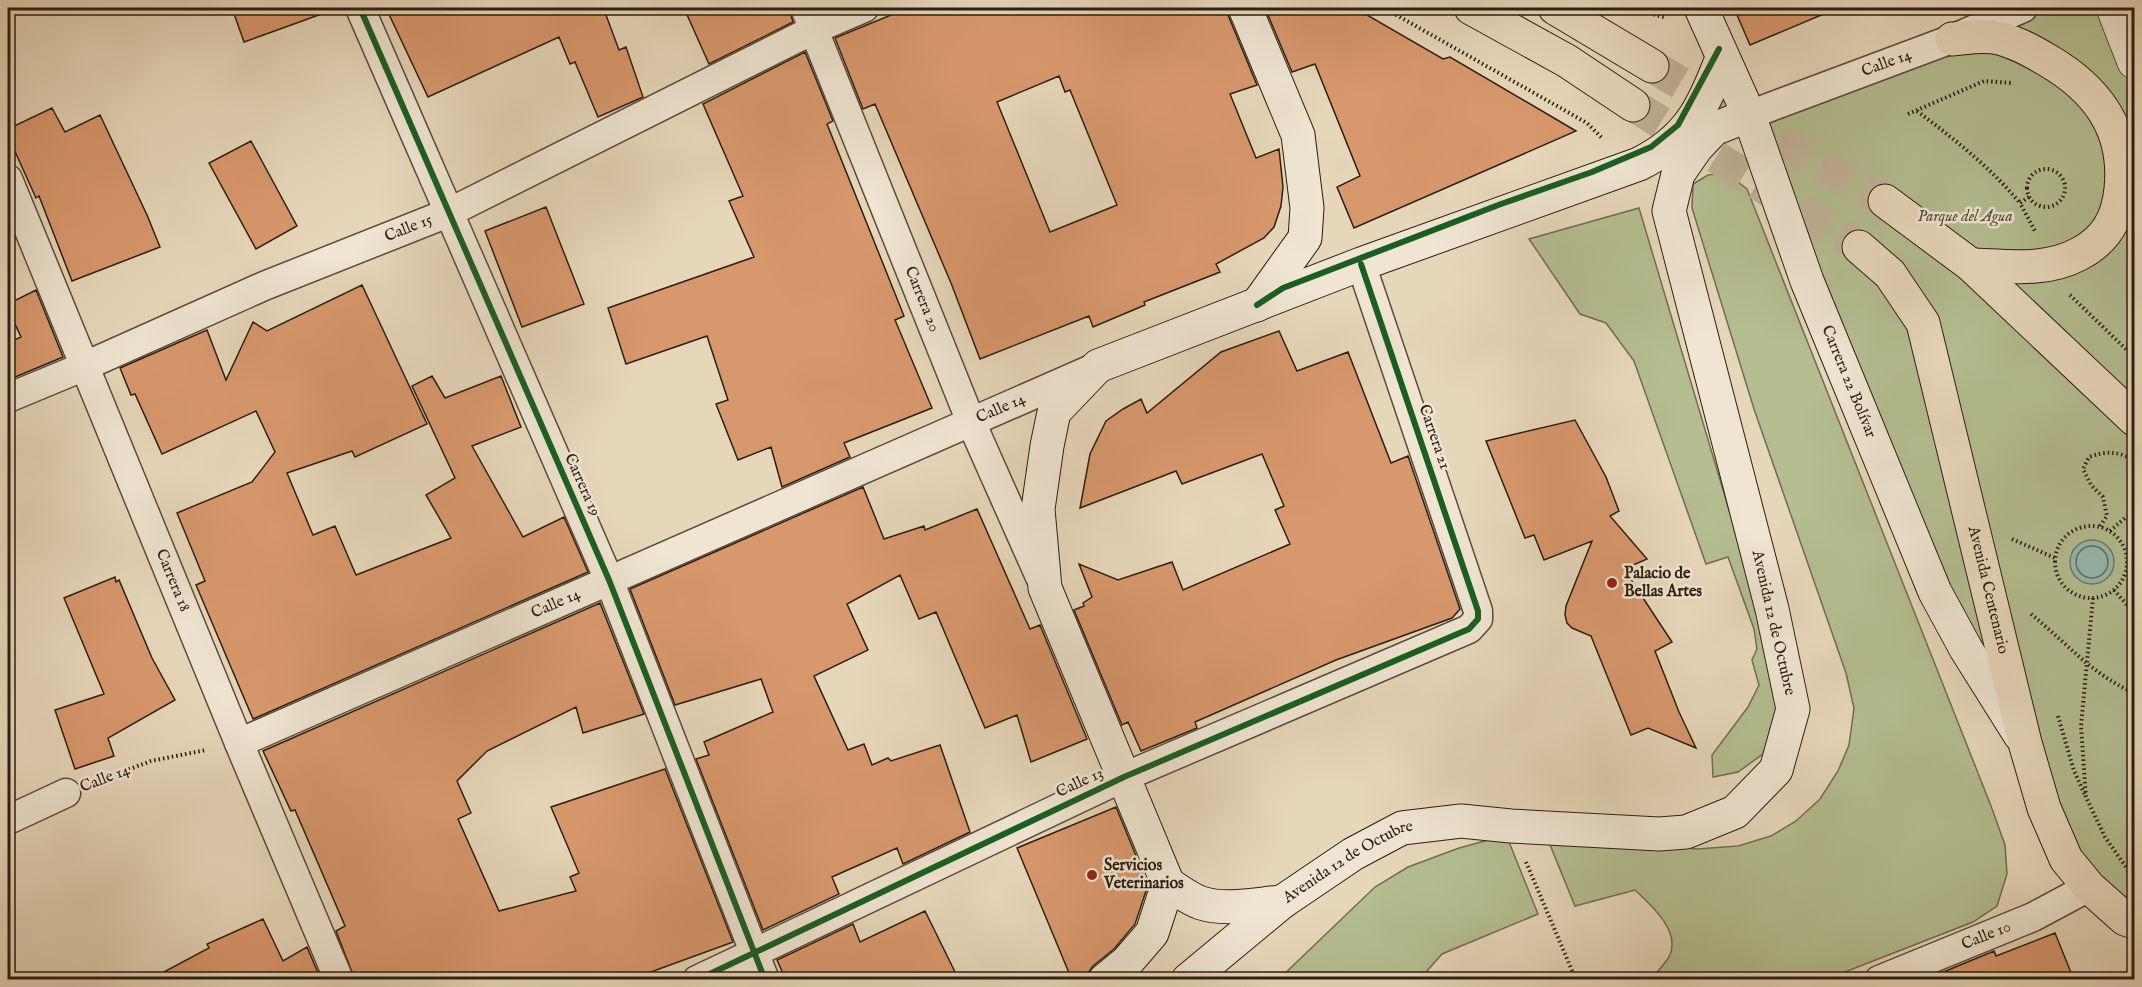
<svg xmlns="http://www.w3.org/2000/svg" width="2142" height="987" font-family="'IM FELL English',serif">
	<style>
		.green { fill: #b4be91; stroke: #706e50; stroke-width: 1.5 }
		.water { fill: #97baae; stroke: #6c7c6f; stroke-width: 1.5 }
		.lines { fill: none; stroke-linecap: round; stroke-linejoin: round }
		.shore { stroke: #626c5f; stroke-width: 1.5 }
		.building { fill: #d8986d; stroke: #2c1e10; stroke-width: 1.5; fill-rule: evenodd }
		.primary-tunnel { stroke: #c2b298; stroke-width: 33; stroke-dasharray: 33 16; stroke-linecap: butt }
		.minor-casing { stroke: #5b4c3a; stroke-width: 31 }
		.tertiary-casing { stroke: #5b4c3a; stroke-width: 35 }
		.secondary-casing { stroke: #2c1e10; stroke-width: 35 }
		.primary-casing { stroke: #2c1e10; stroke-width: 35 }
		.path { stroke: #2c1e10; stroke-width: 4; stroke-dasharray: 1.5 3; stroke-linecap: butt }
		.minor { stroke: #efe5d2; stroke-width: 28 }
		.tertiary { stroke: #efe5d2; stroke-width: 33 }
		.secondary { stroke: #efe5d2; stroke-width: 33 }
		.primary { stroke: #e7d7ba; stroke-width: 33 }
		.cycleway-casing { stroke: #efe5d2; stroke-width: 10 }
		.cycleway { stroke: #1b5e20; stroke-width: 6 }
		.poi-dot { fill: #8f2418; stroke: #efe5d2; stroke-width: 2 }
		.labels { text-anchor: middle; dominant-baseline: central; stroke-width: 5; stroke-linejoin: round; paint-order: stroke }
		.street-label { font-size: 16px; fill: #2c1e10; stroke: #efe5d2 }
		.park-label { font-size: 16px; font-style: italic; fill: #554e37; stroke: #efe5d2 }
		.poi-label { font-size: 16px; font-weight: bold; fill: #2c1e10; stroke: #efe5d2; text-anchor: start }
	</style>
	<rect width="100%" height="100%" fill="#e7d7ba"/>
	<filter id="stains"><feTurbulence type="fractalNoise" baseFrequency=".00333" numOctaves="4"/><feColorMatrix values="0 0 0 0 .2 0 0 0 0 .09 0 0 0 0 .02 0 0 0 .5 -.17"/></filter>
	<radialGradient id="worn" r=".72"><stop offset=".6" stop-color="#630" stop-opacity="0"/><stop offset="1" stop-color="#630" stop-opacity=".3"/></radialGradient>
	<path class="green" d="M2023,8H2113L2134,62V908L2101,884L2044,808L1749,115Z
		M1726,173L1747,189L1991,806L2005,845L2007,874L1997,906L1973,922L1827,979H1651C1657,972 1664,965 1669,957C1682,932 1651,905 1635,890L1575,906L1546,835L1697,849L1738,846L1771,836L1796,821L1820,799L1838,771L1849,745L1854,708L1846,673L1754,409L1692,208L1693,184L1708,175Z
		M1639,208L1785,698L1763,754L1738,772L1713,777L1712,755L1748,707L1759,685L1752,660L1757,649L1754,629L1728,557L1706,564L1634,361L1606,323L1580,314L1529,239Z
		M1492,839L1509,842L1538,914L1442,954L1420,979L1278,980L1375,887L1408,867L1459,848Z"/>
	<path class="water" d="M2070 562a22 22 0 1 1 44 0a22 22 0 1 1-44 0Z"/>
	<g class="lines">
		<path class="shore" d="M2076 562a16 16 0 1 1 32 0a16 16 0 1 1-32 0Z"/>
	</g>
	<path class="building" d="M232,8H330V11L244,42Z
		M386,8H623L606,15L619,50L626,47L643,97L598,117L575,62L570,64L559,37L428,97Z
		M684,8H789L793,22L709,64Z
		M908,8H1227L1228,15L1257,85L1230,94L1256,158L1279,149L1283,187L1281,206L1274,227L1264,238L1216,264L1220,272L1144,302L1145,305L1093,327L1089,316L980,359L951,283L875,104L863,109L835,38ZM1059,76L1065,92L1070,90L1117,205L1050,232L997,102Z
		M1265,8H1355L1443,59L1450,57L1576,131L1354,228L1337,187L1360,176L1315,64L1292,72Z
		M1734,8H1838L1750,45Z
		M805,52L833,121L827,124L904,316L895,320L932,408L844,443L850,457L782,487L771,447L738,460L716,404L728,400L707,336L626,364L608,308L754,257L729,201L743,196L703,104Z
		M52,108L65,132L100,115L147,215L160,247L72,281L39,196L36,198L8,136V129Z
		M251,141L297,226L256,249L209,163Z
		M546,207L584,304L522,327L485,231Z
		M362,285L427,424L355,457L352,451L287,473L313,535L335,526L356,575L451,538L426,495L455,478L412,386L432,376L445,398L501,376L521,427L472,446L523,537L564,517L588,572L253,719L196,585L205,581L177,513L252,482L275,452L256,411L162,454L135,394L131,395L120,368L207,330L226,380L253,322L267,331Z
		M36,290L63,357L8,380V343L21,337L8,309V304Z
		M1279,331L1297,371L1348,352L1391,463L1408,456L1460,609L1452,618L1336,660L1195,722L1197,728L1141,751L1128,722L1122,725L1074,610L1084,606L1083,603L1092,597L1079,564L1118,580L1172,562L1183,590L1290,544L1275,510L1284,506L1262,454L1182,484L1176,471L1080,508L1090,454L1106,421L1123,409L1141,399L1147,413L1221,352Z
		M1575,420L1606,477L1619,511L1610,516L1647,559L1624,569L1672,642L1655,651L1679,712L1696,748L1648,728L1631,735L1591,636L1572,628L1567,623L1565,615L1566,606L1592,541L1544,560L1534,535L1525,538L1486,441Z
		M863,487L884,539L924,526L925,530L977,509L1030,629L1040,625L1087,739L1031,762L1017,715L985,728L936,612L919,619L900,575L847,604L868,650L814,676L848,750L864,744L872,765L888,758L891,761L940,745L970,832L903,864L897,848L832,877L839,894L763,930L696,759L709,755L704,742L773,712L761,679L675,705L630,589Z
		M115,577L116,582L119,580L152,658L175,700L108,738L114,756L75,769L55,710L104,694L64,598Z
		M600,603L644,714L583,733L576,707L487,751L457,781L471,813L458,819L499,911L576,891L570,877L579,873L551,807L665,769L733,942L629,980H355L336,931L345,926L295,810L291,811L263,751Z
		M1116,807L1148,885L1135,924L1114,949L1093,966L1088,973L1087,980H1072L1017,848Z
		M925,911L959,980H786L777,960L853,924L860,942Z
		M263,919L283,961L307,947L321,980H149L209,948L207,944Z
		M2055,933L2074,980H1924L1994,951L1996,956Z"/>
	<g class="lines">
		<path class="primary-tunnel" d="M1652,66L1742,120L1885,201
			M1633,105L1859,247"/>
		<defs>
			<g id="minor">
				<path d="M360,8L609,580L765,980"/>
				<path id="s1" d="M805,8L971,422L1040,577"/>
				<path id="s2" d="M1749,115L1952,39L2023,8"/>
				<path id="s3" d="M8,179L239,743L339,980"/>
				<path id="s4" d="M8,398L85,366L264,286L448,213L813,30L864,8"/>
				<path id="s5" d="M239,743L1094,368"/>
				<path d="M8,820L66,793"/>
				<path d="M697,980L1124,777L1469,629L1478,619V611L1361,264"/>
				<path id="s6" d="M1879,980L2033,917L2089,887"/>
			</g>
			<path id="tertiary" d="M2113,8L2134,62"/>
			<g id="secondary">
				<path d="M1245,8L1298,135L1307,208L1305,238L1257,305"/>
				<path id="s7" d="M1701,8L1749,115L1807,281L1935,592L1966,649L2020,735"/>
				<path d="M1168,884L1045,588L1038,509L1047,446L1054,412L1098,366L1361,264L1639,164C1689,139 1703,108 1722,58"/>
				<path d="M1168,884C1178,890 1189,899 1201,903C1226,911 1256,904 1282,902"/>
				<path d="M1105,980L1127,962L1152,933L1168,884"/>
				<path id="s8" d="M1188,980L1282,902L1353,854L1402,828L1461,821L1511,826L1659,834L1686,832L1735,812L1776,770L1793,709L1772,609L1669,211L1678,174L1696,148L1714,129L1749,115"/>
			</g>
			<g id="primary">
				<path d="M1471,8L1567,61L1633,105"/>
				<path d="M1555,8L1652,66"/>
				<path d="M1952,39C1965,38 1979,35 1993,37C2012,40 2030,50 2047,60C2097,89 2127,129 2121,189C2118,219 2106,240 2079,254C2046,272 2007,266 1971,265"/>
				<path d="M1885,201L1971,265L2134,419"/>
				<path id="s9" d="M1859,247L1890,274L1923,323L2025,743L2044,808L2066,859L2089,887L2125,919L2134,922"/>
			</g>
		</defs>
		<use href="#minor" class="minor-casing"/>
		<use href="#tertiary" class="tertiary-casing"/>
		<use href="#secondary" class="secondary-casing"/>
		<use href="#primary" class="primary-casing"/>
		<path class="path" d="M1384,8L1587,123L1602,138
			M1632,8L1666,18
			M1917,111C1954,139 1990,167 2020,203
			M1908,114L1984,81L2012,83
			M2027 188a19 19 0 1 1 38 0a19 19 0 1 1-38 0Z
			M2029,197L2020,203L2035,231
			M2070,295L2134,357
			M2055 562a36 36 0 1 1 72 0a36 36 0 1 1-72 0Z
			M2100,526L2107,516L2103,497L2091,485L2083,469L2089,457C2106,451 2118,451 2134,460
			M2110,531L2125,518L2134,515
			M2012,539L2055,558
			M2114,590L2134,613
			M2093,598L2081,726L2086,797L2105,837L2128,870L2134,874
			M2031,614C2068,644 2090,673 2134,693
			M2058,716L2074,771L2086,797
			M95,782L151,761L206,750
			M1526,862L1576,980"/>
		<use href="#minor" class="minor"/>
		<use href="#tertiary" class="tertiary"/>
		<use href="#secondary" class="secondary"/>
		<use href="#primary" class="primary"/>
		<defs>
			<path id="cycleway" d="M360,8L609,580L765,980
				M1257,305L1283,288L1501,204L1592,172L1651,147L1678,125L1719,49
				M697,980L1124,777L1469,629L1478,619V611L1361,264"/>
		</defs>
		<use href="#cycleway" class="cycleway-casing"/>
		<use href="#cycleway" class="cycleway"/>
	</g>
	<g class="poi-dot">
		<circle cx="1612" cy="583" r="6"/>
		<circle cx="1092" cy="875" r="6"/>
	</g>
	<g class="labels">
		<g class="street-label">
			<text stroke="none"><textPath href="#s2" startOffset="147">Calle 14</textPath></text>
			<text stroke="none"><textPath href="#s4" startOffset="435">Calle 15</textPath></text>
			<text stroke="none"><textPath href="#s1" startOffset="314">Carrera 20</textPath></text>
			<text stroke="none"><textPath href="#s7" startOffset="402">Carrera 22 Bolívar</textPath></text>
			<text stroke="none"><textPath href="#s5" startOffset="832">Calle 14</textPath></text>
			<text transform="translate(1434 437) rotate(71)">Carrera 21</text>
			<text transform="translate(582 485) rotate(66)">Carrera 19</text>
			<text stroke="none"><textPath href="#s3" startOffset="434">Carrera 18</textPath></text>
			<text stroke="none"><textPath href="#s9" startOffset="375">Avenida Centenario</textPath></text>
			<text stroke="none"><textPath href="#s5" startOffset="346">Calle 14</textPath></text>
			<text transform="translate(1773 623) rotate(77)">Avenida 12 de Octubre</text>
			<text transform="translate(105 779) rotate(-21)">Calle 14</text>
			<text transform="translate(1080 783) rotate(-25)">Calle 13</text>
			<text stroke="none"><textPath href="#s8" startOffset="200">Avenida 12 de Octubre</textPath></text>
			<text stroke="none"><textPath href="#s6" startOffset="116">Calle 10</textPath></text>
		</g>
		<g class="park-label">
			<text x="1965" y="217">Parque del Agua</text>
		</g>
		<g class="poi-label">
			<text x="1624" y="574">Palacio de<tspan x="1624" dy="18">Bellas Artes</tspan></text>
			<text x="1104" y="866">Servicios<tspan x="1104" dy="18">Veterinarios</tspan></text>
		</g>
	</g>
	<rect width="2142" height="987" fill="none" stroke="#e7d7ba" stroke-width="30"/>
	<rect x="9" y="9" width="2124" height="969" fill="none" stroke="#2c1e10" stroke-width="3"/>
	<rect x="15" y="15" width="2112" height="957" fill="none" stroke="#2c1e10" stroke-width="1.5"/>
	<rect width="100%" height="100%" filter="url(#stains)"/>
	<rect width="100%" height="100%" fill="url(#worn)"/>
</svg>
